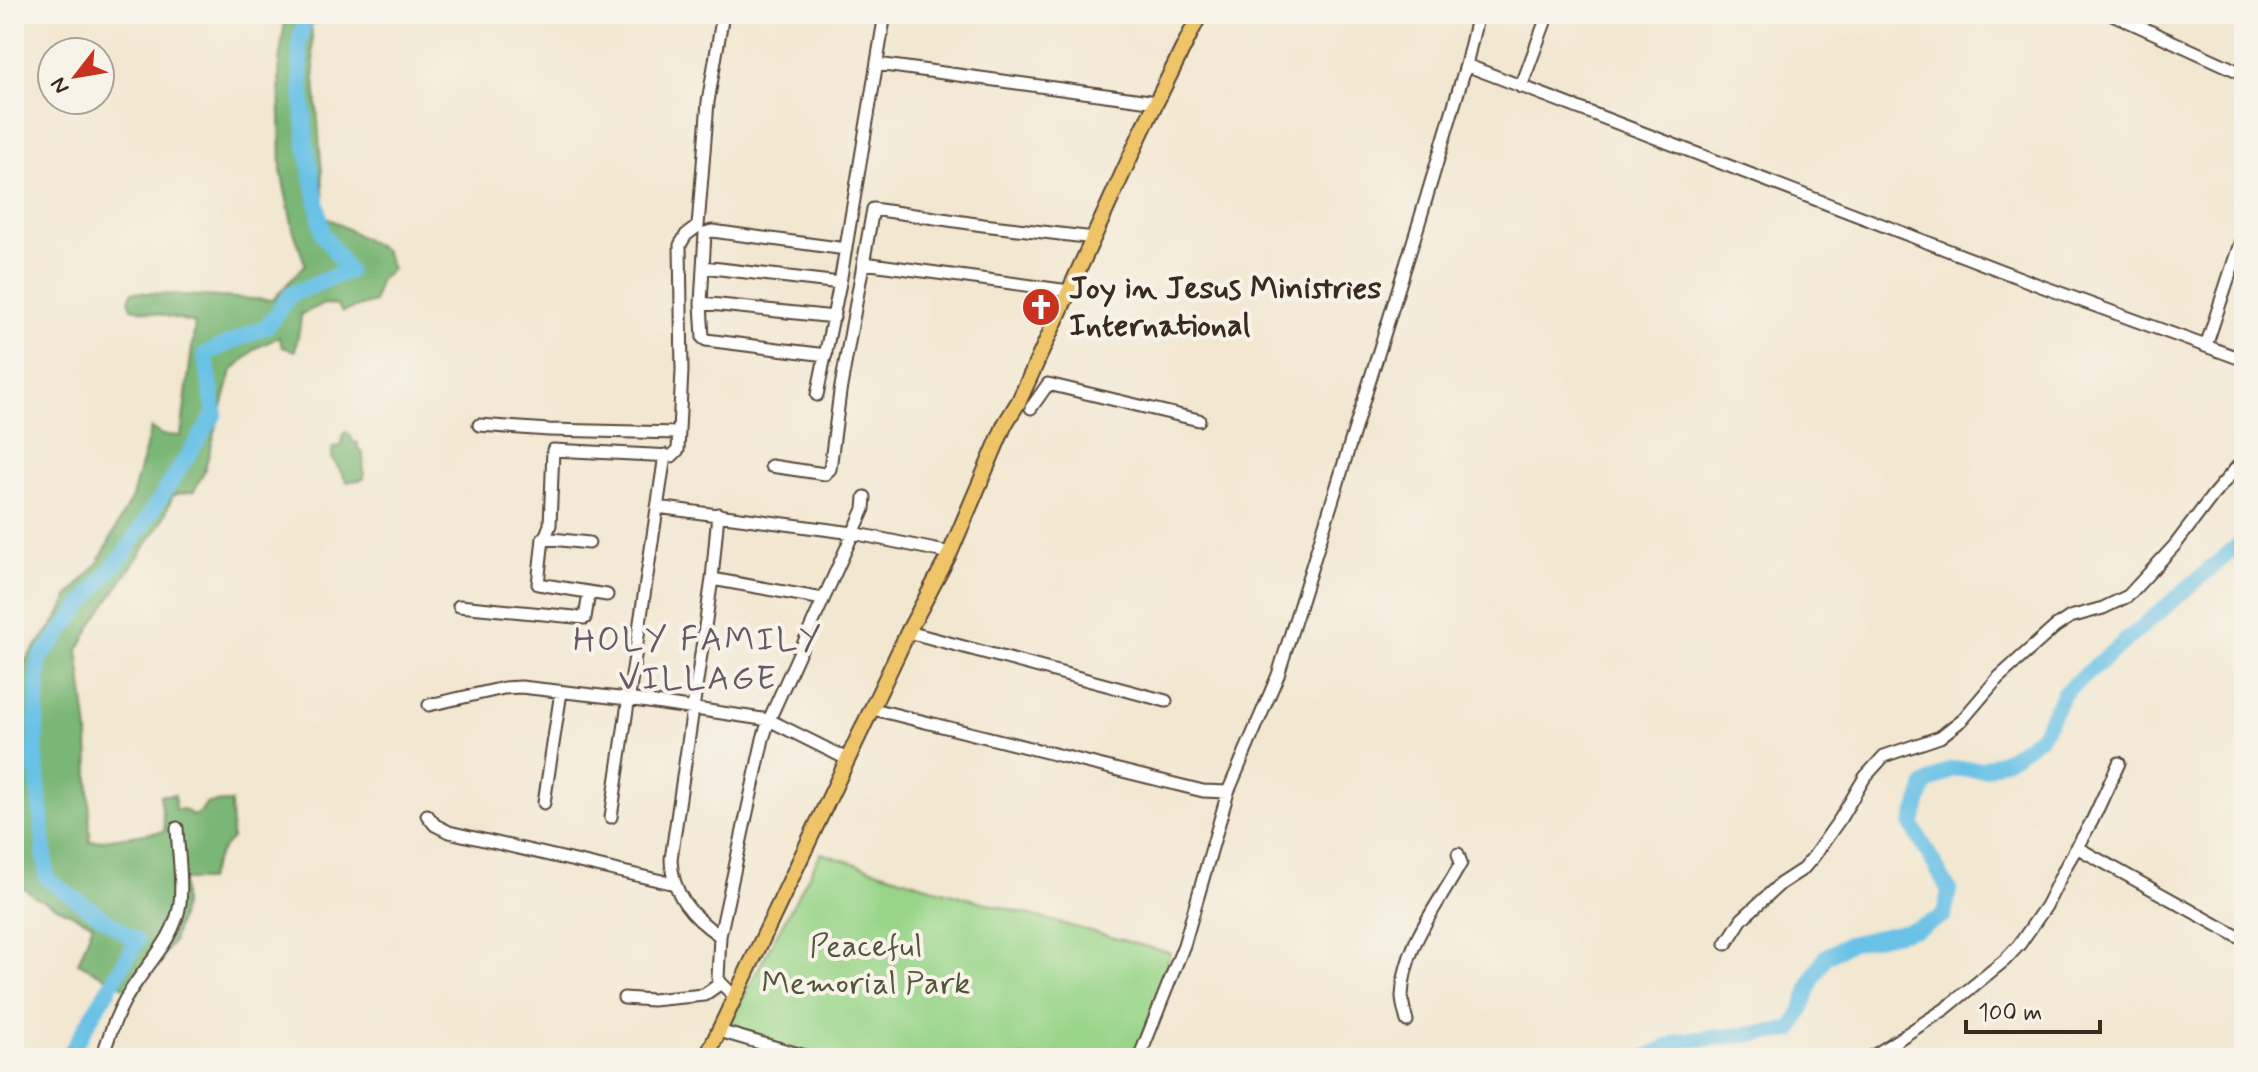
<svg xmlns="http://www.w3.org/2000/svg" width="2258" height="1072" font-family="Mynerve,sans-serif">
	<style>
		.green { fill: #99d589; stroke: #6a8054; stroke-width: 2 }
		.forest { fill: #7ab675; stroke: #5a704a; stroke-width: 2 }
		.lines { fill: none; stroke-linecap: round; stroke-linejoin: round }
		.river { stroke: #69c1e6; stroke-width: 16 }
		.minor-casing { stroke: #564639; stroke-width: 15 }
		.major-casing { stroke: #564639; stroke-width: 18 }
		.minor { stroke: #fff; stroke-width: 11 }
		.major { stroke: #efc469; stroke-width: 14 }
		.labels { text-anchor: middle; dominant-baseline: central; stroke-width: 8; stroke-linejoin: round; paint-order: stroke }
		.poi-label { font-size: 32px; font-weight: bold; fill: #3b2a1e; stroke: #f7f3e8; text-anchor: start }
		.park-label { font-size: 32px; fill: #525539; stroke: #f7f3e8 }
		.neighbourhood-label { font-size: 34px; letter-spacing: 2px; fill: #675966; stroke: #f7f3e8 }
	</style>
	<rect width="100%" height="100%" fill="#f7f3e8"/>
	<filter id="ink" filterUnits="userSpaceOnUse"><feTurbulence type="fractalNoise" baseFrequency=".0125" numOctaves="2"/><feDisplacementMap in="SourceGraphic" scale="16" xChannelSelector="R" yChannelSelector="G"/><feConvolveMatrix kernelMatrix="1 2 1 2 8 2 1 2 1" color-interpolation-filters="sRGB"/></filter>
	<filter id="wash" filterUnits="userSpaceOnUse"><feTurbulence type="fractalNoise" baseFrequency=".006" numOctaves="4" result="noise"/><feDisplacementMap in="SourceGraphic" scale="32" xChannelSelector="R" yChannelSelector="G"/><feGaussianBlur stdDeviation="1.8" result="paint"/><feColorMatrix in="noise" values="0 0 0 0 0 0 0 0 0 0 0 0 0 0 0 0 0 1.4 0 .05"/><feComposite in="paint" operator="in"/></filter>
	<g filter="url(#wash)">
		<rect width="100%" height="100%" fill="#f2e7d0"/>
		<path class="green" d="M821,853L946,892L1170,953L1161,987L1135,1058H825L725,1030Z"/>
		<path class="forest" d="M286,14H320L319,21L311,24L325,216L385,251L392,269L379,281L374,302L342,312L337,305L324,304L301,314C301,327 297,338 295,351L282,347L279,337L256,348L232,371L204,472L194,491L173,495L162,522L95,620L78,650L88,732L90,842L165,831L160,795H175V810L184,809L194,816L201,812L206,803L231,802L232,839C219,850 214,864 208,880H183V905L173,942L136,993L78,963L93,924L35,897L14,880V675L58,618L68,597L98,563L132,497L151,428L162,435L181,436L195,323L132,308L129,300L132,292L273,300L305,264L293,229L281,171L279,62Z
			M346,432L351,436L352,441L358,443V448L363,454L364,479L347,482L332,458V447L341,446L343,434Z"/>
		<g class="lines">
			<path class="river" d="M67,1058L137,941L47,879L35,753L39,659L125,552L215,414L205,354L267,326L291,294L348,271L323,234L306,144L299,44L306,14
				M1644,1058L1680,1041L1792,1030L1802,1009L1812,980L1825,957L1848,944L1916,929L1944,916L1949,890L1912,825L1925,785L1951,769H1984L2013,756L2041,736L2064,693L2244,540"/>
		</g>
	</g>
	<g filter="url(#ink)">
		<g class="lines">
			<defs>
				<path id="minor" d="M2112,14L2244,74
					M877,64L1157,102
					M1466,65L2041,286L2244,360
					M1521,87L1548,14
					M864,263L1069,291
					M703,267L840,283
					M701,303L834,317
					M2206,346L2244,231
					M826,355L706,340L703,338L701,303L705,233L712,231L846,249
					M817,395L840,283L885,14
					M1031,408L1048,384L1199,420
					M479,425L549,430L679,433
					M771,466L825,474L830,469L840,392L873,209L983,225L1094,238
					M657,507L853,533L950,553
					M718,514L712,579L671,859C672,895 692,917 720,936
					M543,538L589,543
					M712,579L823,599
					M607,595L538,584L543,538L546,535L550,525L553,450L672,456L678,450L682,371L680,245L686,235L698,226L708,102L723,14
					M459,606L585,618L589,593
					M908,632L1166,701
					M429,705L504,688L521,687L628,699L769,720L847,759
					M873,709L1203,791L1228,792
					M544,803L561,692
					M427,815L435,825L449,832L675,884
					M611,817L665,455
					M2076,847L2244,940
					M1726,944L1742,919L1780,884L1803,869L1814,856L1840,819L1865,777L1884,756L1940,737L1963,719L1998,678L2055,627L2070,617L2103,608L2128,596L2175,545L2213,495L2244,459
					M735,997L721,983L718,978L720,936L763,739L769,720L864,509L865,497
					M624,998L652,1000L704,995L721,983
					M1407,1021C1405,1013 1402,1004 1402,996C1404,944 1438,906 1461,863L1458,854
					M719,1031L812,1058
					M102,1058C110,1032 119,1006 135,984C152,959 176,935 180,903C183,879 178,852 177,828
					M1139,1058L1184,945L1228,792L1278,675L1418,226L1466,65L1478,14
					M1870,1058L1945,1009L2005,960L2019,945L2046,906L2067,864L2092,821L2119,763"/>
				<path id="major" d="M706,1058L908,632L950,553L1005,424L1019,401L1142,131L1200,14"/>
			</defs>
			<use href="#minor" class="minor-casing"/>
			<use href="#major" class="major-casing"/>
			<use href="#minor" class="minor"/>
			<use href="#major" class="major"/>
		</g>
	</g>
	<defs>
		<symbol id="church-disc" viewBox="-11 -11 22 22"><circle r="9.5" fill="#c8321e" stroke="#f7f3e8"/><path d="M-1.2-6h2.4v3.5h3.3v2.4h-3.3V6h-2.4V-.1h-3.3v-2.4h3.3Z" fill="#fff"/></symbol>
	</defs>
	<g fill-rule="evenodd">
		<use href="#church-disc" x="1019" y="285" width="44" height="44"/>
	</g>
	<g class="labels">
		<g class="poi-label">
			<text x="1069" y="289">Joy in Jesus Ministries<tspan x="1069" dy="37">International</tspan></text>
		</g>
		<g class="park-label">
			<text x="866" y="947">Peaceful<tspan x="866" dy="37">Memorial Park</tspan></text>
		</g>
		<g class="neighbourhood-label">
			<text x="698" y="640">HOLY FAMILY<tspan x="698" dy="39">VILLAGE</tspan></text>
		</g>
	</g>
	<rect width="2258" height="1072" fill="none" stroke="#f7f3e8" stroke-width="48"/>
	<g transform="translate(76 76) rotate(239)"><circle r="38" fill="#f7f3e8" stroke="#aca397" stroke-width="2"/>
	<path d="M0-6L14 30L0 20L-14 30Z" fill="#c8321e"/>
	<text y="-12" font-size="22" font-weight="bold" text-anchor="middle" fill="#3b2a1e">N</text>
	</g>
	<path d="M1966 1020v12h134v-12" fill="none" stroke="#3b2a1e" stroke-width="4"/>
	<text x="1978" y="1020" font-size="24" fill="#3b2a1e" stroke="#f7f3e8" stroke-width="6" paint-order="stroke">100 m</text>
</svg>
